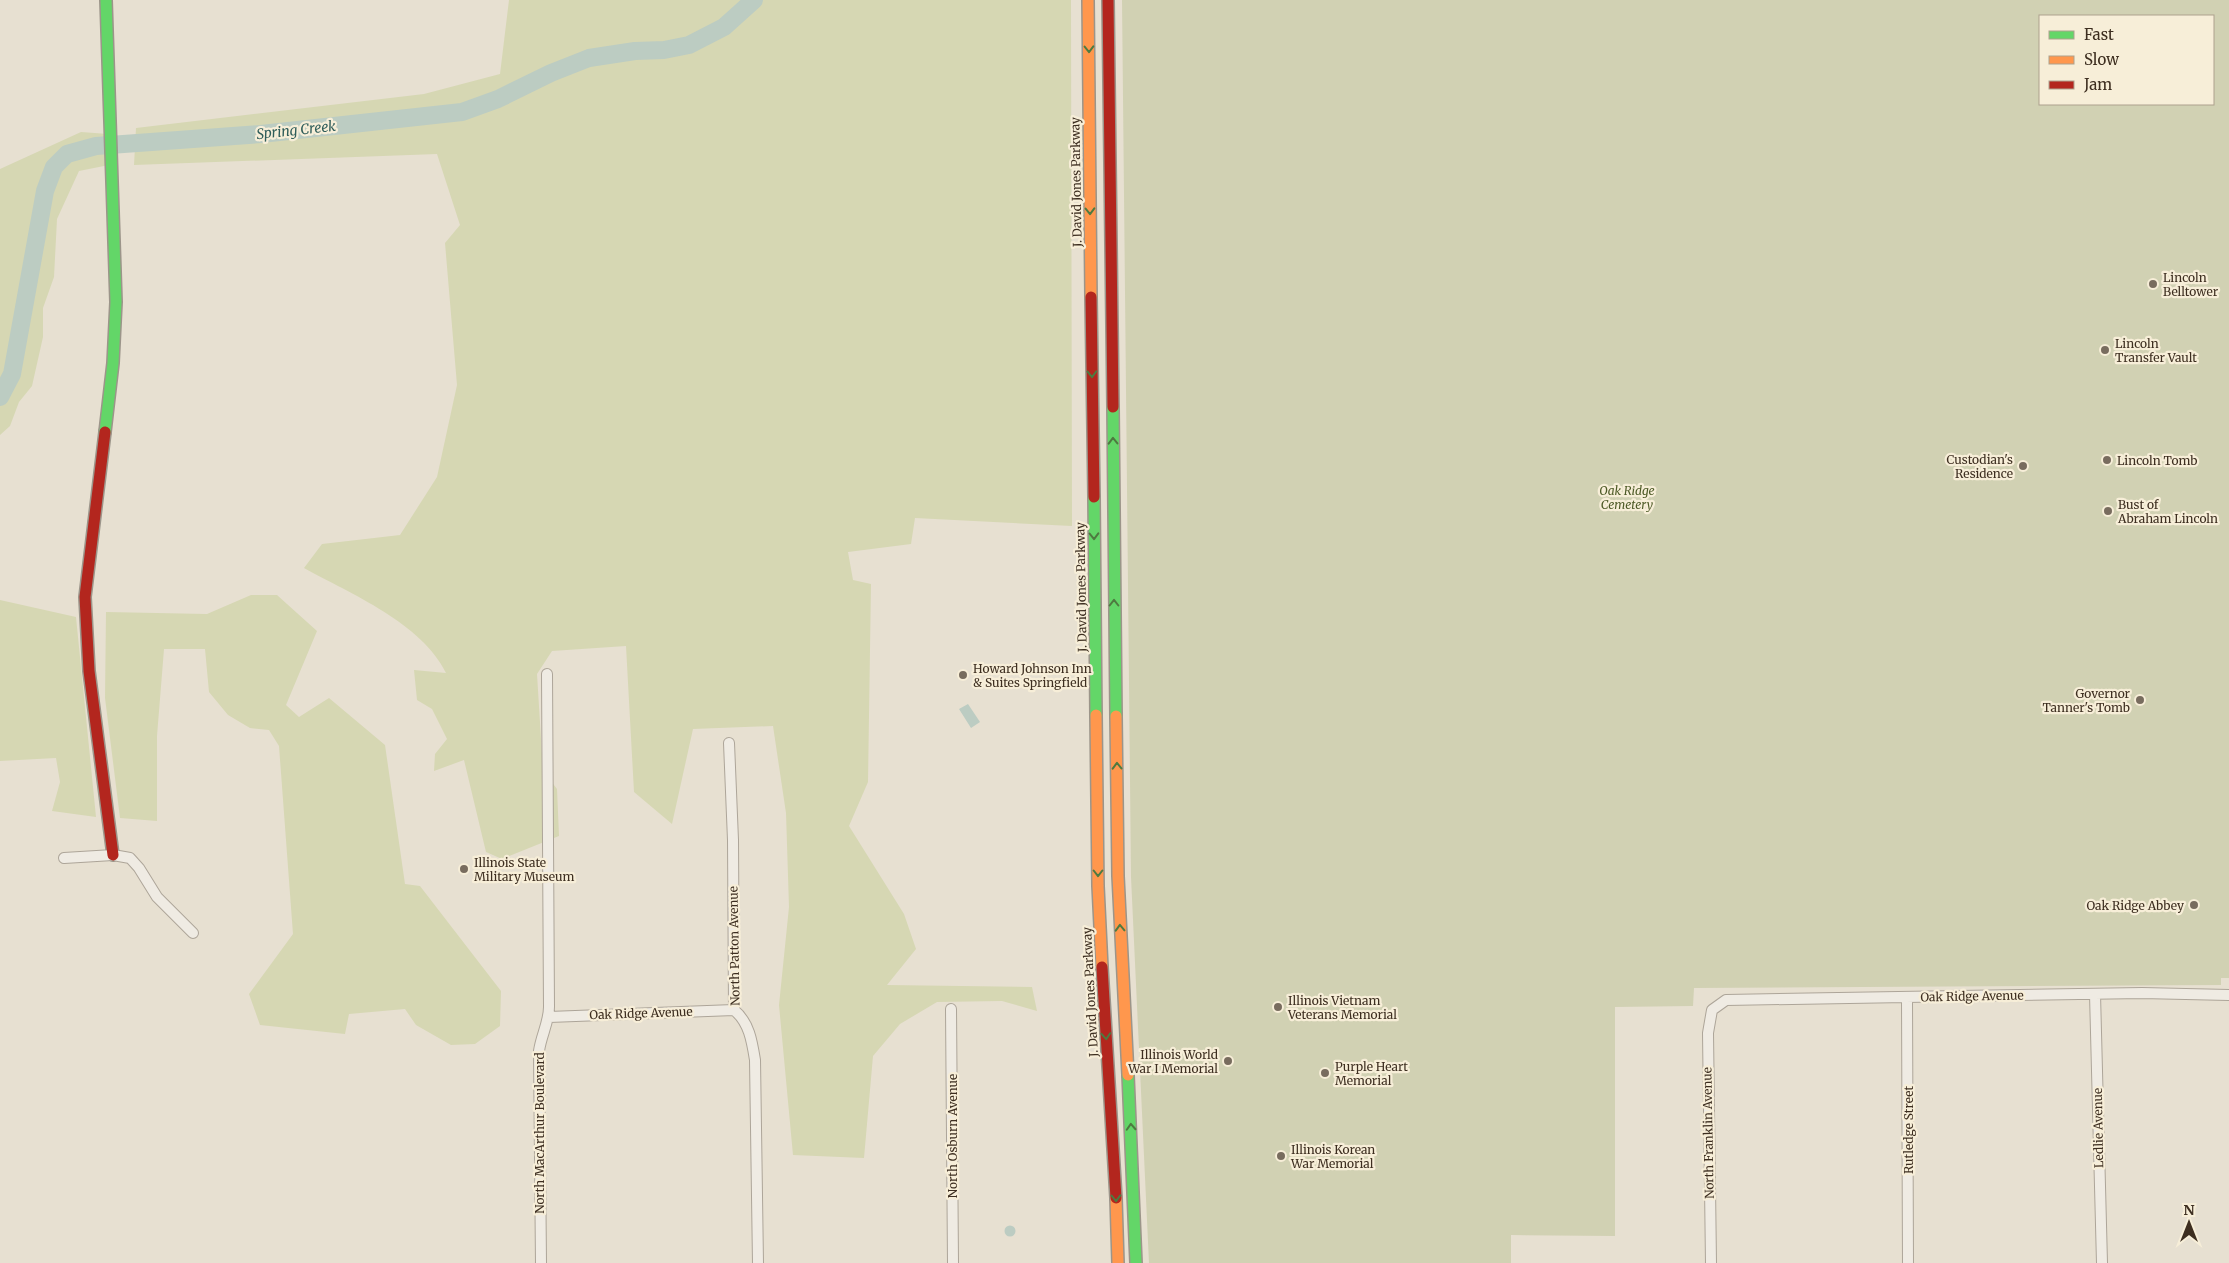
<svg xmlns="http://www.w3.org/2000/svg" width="2229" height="1263" font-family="Merriweather,serif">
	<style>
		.green { fill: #d6d7b3 }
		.cemetery { fill: #d1d1b3; fill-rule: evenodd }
		.water { fill: #bcccc2 }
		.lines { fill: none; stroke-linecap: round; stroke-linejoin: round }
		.river { stroke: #bcccc2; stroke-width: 18 }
		.street-casing { stroke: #ada599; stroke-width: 12 }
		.fast-casing { stroke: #9c958a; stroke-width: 14 }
		.slow-casing { stroke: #9c958a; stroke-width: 14 }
		.jam-casing { stroke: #9c958a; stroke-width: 14 }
		.street { stroke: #efebe3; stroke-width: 10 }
		.fast { stroke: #63d668; stroke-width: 11 }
		.slow { stroke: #ff974d; stroke-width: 11 }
		.jam { stroke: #b3261e; stroke-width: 11 }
		.oneway { stroke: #4e7a40 }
		.poi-dot { fill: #786c5e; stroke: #f7eed8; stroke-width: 2 }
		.labels { text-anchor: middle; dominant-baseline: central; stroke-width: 4.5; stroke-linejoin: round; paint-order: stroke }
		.street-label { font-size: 12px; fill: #3d2e20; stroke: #f7eed8 }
		.poi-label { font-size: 12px; fill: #3d2e20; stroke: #f7eed8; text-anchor: start }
		.park-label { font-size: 12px; font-style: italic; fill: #4d5a26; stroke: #f7eed8 }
		.water-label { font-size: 14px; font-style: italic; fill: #2f5d5a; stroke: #f7eed8 }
	</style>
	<rect width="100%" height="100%" fill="#e7e0d1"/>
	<path class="green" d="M509,0H1071L1072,526L915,518L911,544L848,552L853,580L871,584L868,782L849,826L904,914L916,949L887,985L1032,987L1037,1011L1002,1001L937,1002L900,1024L873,1056L864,1158L793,1155L779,1005L789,907L786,813L773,726L693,729L672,824L634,792L626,646L552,651L537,674L543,771L557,789L559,836L502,859L486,852L464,760L434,771L435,754L447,739L432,709L417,700L414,670L446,673C422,623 351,594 304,568L322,544L400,535L437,477L457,385L445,243L460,225L437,154L134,165L136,128L424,94L500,74Z
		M81,132L108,134L109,165L79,171L57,219L54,277L43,308V337L32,386L19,402L10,426L0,435V169Z
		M251,595H277L317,631L286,705L299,717L329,698L385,745L405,884L420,886L501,991L500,1026L475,1044L451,1045L416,1025L405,1009L349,1014L345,1034L260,1025L249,994L293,934L279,746L269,730L250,728L228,715L209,692L205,649H164L157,736V821L120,818L105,698L106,612L207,614Z
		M0,600L76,617L96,817L52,811L60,782L56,758L0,761Z"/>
	<path class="cemetery" d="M1122,0H2229V978H2221V985L1694,988L1693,1006L1615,1007V1236L1511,1235V1263H1149L1131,877ZM2040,16H2213V104H2040Z"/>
	<path class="water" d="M968,704L980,722L971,728L959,709Z
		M1004.5 1231a5.5 5.5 0 1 1 11 0a5.5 5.5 0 1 1-11 0Z"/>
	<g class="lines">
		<path class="river" d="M0,397L12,374L45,191L54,167L67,154L96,146L261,134L462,112L498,99L551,73L589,58L635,51L664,50L689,45L724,27L754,0"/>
		<defs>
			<path id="street" d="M729,743L733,840L734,1010C749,1022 752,1041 755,1060L758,1263
				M64,858L113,855L130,858L139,868L157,897L193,933
				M2095,994L2102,1263
				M1907,998L1908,1263
				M951,1009L953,1263
				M549,1017L734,1010
				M541,1263L539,1051C541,1036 549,1022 549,1007L547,674
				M1711,1263L1708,1033L1712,1010L1726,1000L2142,993L2229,995"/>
			<path id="fast" d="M1113,407L1116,716
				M105,432L113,363L116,302L106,0
				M1094,497L1096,715
				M1128,1075L1136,1263"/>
			<path id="slow" d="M1088,0L1091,297
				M1096,715L1098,886L1102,967
				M1116,716L1118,876L1128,1075
				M1116,1198L1118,1263"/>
			<path id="jam" d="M1108,0L1113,407
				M1091,297L1094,497
				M105,432L85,597L89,671L113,855
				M1102,967L1116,1198"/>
		</defs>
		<use href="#street" class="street-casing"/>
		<use href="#fast" class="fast-casing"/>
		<use href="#slow" class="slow-casing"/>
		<use href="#jam" class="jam-casing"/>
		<use href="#street" class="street"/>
		<use href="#fast" class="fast"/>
		<use href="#slow" class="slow"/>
		<use href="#jam" class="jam"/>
	</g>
	<defs><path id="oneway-chevron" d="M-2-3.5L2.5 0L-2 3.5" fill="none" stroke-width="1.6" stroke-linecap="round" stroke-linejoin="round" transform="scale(1.25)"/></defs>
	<g class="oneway">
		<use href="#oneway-chevron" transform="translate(1089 49) rotate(89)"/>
		<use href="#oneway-chevron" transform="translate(1090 211) rotate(89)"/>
		<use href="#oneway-chevron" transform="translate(1092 374) rotate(89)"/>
		<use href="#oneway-chevron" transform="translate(1113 441) rotate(-91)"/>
		<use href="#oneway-chevron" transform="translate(1094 536) rotate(89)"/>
		<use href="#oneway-chevron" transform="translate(1114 603) rotate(-90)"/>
		<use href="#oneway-chevron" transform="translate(1117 766) rotate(-91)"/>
		<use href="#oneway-chevron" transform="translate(1098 873) rotate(90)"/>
		<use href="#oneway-chevron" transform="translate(1120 928) rotate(-92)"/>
		<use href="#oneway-chevron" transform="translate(1106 1036) rotate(86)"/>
		<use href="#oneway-chevron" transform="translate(1131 1127) rotate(-93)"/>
		<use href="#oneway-chevron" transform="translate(1116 1198) rotate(89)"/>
	</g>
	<g class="poi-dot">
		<circle cx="2153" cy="284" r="5"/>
		<circle cx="2105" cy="350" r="5"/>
		<circle cx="2107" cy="460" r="5"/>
		<circle cx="2023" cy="466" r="5"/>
		<circle cx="2108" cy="511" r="5"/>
		<circle cx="963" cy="675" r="5"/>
		<circle cx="2140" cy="700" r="5"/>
		<circle cx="464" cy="869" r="5"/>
		<circle cx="2194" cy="905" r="5"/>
		<circle cx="1278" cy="1007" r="5"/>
		<circle cx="1228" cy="1061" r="5"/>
		<circle cx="1325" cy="1073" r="5"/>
		<circle cx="1281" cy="1156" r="5"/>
	</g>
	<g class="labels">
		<g class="street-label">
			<text transform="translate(1076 182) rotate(-91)">J. David Jones Parkway</text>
			<text transform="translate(1081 587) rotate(-91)">J. David Jones Parkway</text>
			<text transform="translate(734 946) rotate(-91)">North Patton Avenue</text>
			<text transform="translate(1090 992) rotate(-93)">J. David Jones Parkway</text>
			<text transform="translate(1972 996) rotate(-1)">Oak Ridge Avenue</text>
			<text transform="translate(641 1013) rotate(-2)">Oak Ridge Avenue</text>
			<text transform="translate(2098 1128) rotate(-91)">Ledlie Avenue</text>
			<text transform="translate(1908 1130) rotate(-90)">Rutledge Street</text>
			<text transform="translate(539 1133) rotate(-90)">North MacArthur Boulevard</text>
			<text transform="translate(1708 1133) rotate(-91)">North Franklin Avenue</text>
			<text transform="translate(952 1136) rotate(-90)">North Osburn Avenue</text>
		</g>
		<g class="poi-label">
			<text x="2163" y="277">Lincoln<tspan x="2163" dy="14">Belltower</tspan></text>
			<text x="2115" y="343">Lincoln<tspan x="2115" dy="14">Transfer Vault</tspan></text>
			<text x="2013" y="459" text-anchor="end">Custodian's<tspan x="2013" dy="14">Residence</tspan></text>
			<text x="2117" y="460">Lincoln Tomb</text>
			<text x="2118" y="504">Bust of<tspan x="2118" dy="14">Abraham Lincoln</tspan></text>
			<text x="973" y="668">Howard Johnson Inn<tspan x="973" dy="14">&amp; Suites Springfield</tspan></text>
			<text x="2130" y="693" text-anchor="end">Governor<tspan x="2130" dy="14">Tanner's Tomb</tspan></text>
			<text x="474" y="862">Illinois State<tspan x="474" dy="14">Military Museum</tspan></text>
			<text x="2184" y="905" text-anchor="end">Oak Ridge Abbey</text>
			<text x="1288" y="1000">Illinois Vietnam<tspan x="1288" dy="14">Veterans Memorial</tspan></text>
			<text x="1218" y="1054" text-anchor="end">Illinois World<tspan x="1218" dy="14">War I Memorial</tspan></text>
			<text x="1335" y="1066">Purple Heart<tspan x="1335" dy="14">Memorial</tspan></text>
			<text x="1291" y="1149">Illinois Korean<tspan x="1291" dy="14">War Memorial</tspan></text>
		</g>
		<g class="park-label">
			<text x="1627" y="490">Oak Ridge<tspan x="1627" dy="14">Cemetery</tspan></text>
		</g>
		<g class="water-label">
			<text transform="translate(296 130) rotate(-6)">Spring Creek</text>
		</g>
	</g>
	<rect x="2039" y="15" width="175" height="90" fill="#f7eed8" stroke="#ada18e"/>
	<rect x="2049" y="31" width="25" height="8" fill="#63d668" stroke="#ada18e"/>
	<text x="2084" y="40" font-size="15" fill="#3d2e20">Fast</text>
	<rect x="2049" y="56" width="25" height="8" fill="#ff974d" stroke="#ada18e"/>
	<text x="2084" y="65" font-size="15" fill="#3d2e20">Slow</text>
	<rect x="2049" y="81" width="25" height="8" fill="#b3261e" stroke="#ada18e"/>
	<text x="2084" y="90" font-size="15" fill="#3d2e20">Jam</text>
	<g transform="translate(2189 1223)" stroke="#f7eed8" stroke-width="4" paint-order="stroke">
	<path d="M0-4L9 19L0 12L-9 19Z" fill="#3d2e20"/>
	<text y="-8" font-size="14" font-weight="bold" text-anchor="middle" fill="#3d2e20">N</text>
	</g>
</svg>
